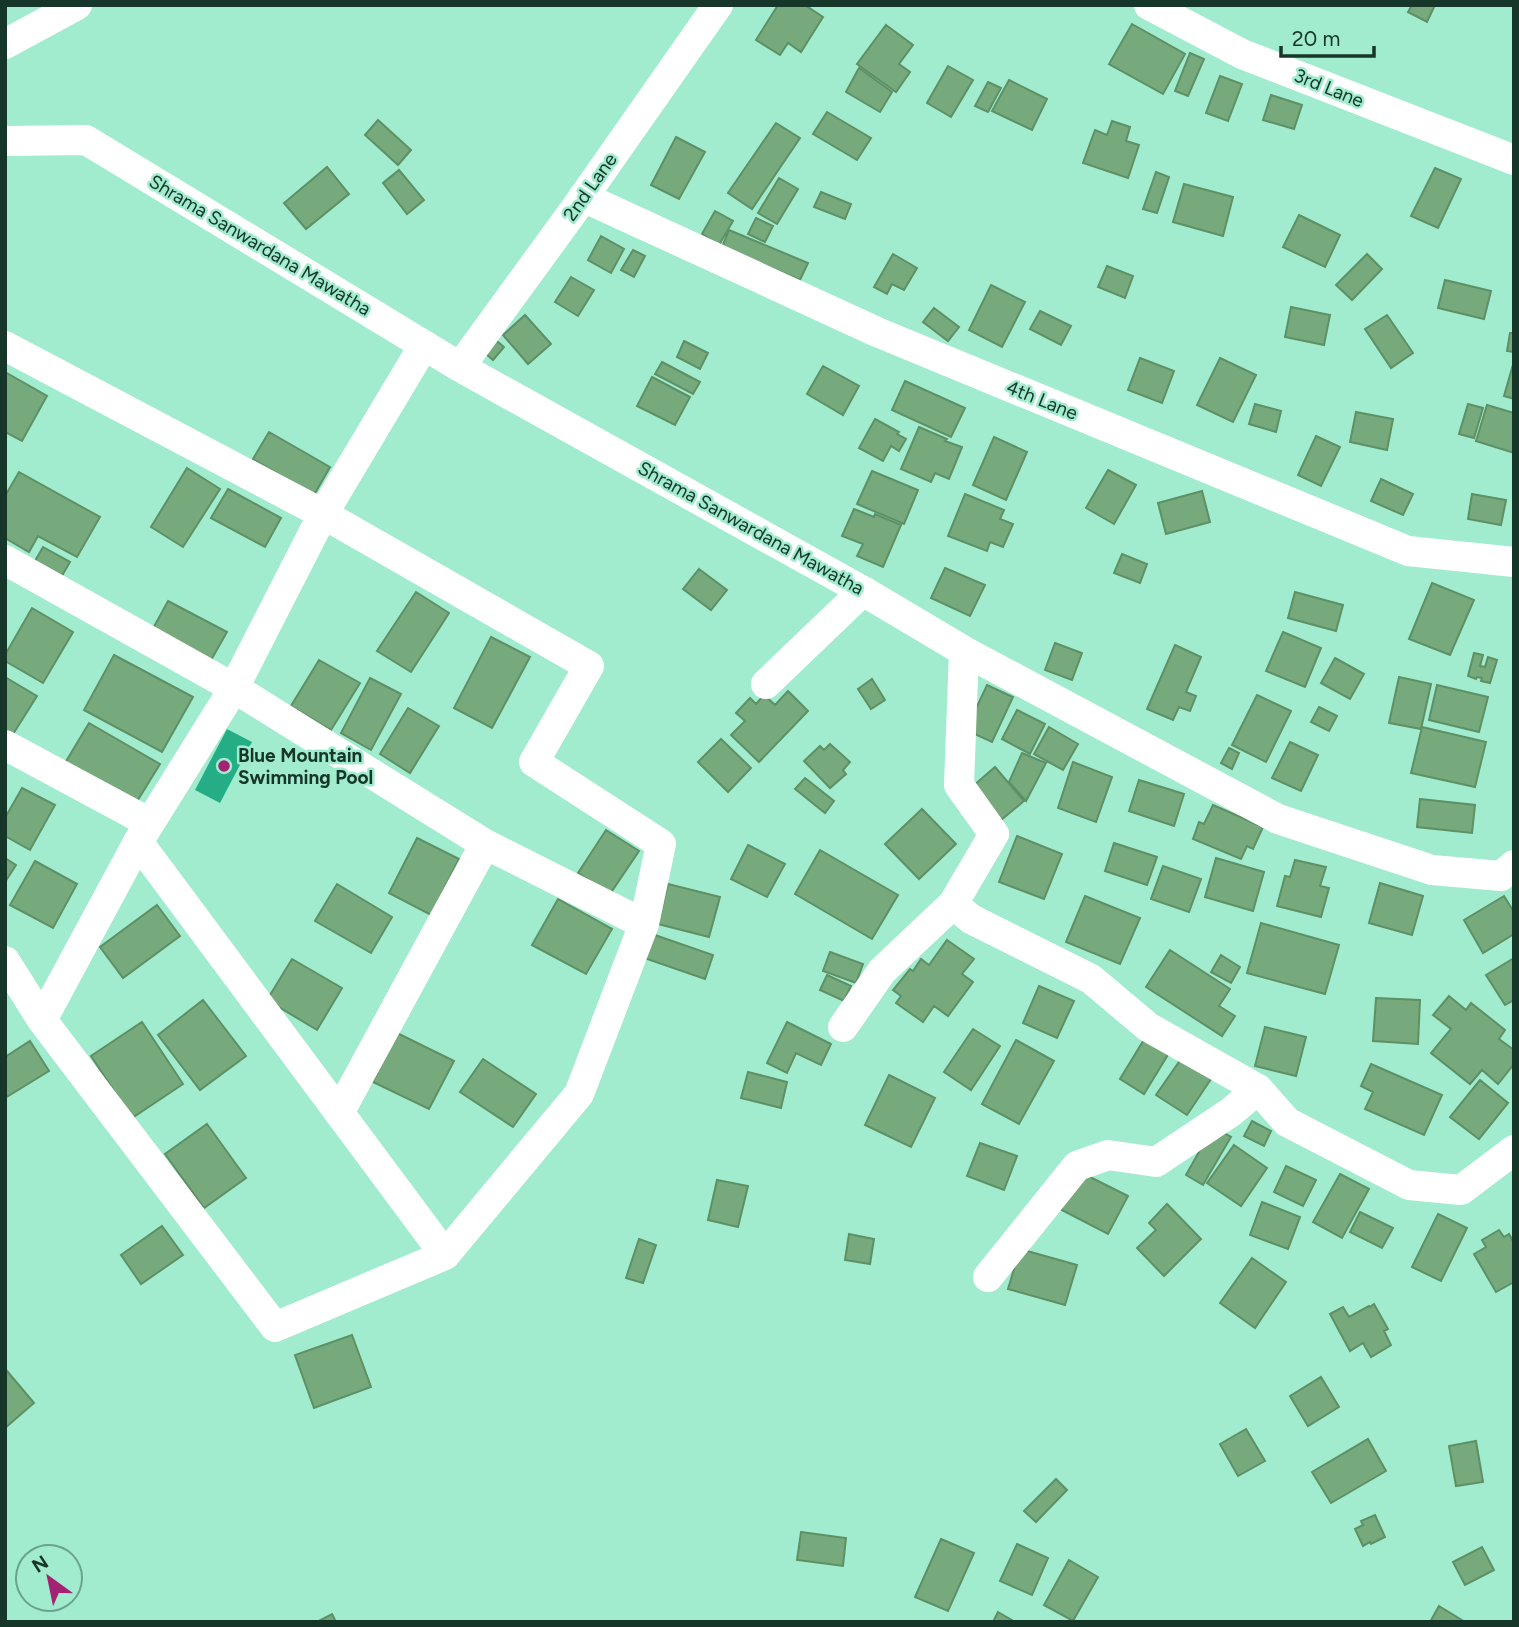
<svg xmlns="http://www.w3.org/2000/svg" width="1519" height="1627" font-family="Figtree,sans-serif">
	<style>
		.water { fill: #25ad85 }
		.building { fill: #76aa7c; stroke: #5d9064; stroke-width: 2 }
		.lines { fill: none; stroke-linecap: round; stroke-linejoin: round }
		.minor { stroke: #fff; stroke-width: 30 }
		.poi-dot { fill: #a32273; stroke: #a1ecce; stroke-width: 2.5 }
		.labels { text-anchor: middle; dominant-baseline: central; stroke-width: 5; stroke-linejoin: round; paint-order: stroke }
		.street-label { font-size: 19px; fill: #16362a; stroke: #a1ecce }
		.poi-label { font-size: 19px; font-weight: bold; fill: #16362a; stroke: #a1ecce; text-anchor: start }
	</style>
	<rect width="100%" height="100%" fill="#a1ecce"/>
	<path class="water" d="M227,729L252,742L220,803L195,790Z"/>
	<path class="building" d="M778,5H805L823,17L801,52L788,43L780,55L756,40Z
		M1412,5H1435L1427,22L1408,12Z
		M1132,24L1185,54L1163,94L1109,64Z
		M886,25L913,45L899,64L910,72L896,92L857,64Z
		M1190,53L1204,59L1188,96L1175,91Z
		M948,66L973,80L951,117L927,103Z
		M859,68L892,92L880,112L846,92Z
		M1220,76L1242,84L1228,121L1206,113Z
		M1009,80L1047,99L1032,130L992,111Z
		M988,82L1001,88L988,112L975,106Z
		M1271,95L1302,105L1294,129L1263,120Z
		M827,112L871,138L857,160L813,134Z
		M378,120L411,150L398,165L365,135Z
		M1112,121L1130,127L1126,141L1139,145L1128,178L1083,163L1095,130L1107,135Z
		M776,123L800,138L752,209L728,193Z
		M676,137L705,152L679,199L651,185Z
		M327,167L349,194L306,229L284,203Z
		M1435,168L1461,179L1438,228L1411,216Z
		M399,170L424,200L407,214L383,183Z
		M1156,172L1169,177L1157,213L1143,209Z
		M779,178L798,189L777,224L758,213Z
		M1184,184L1233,197L1223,236L1173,222Z
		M821,192L851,204L845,219L814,207Z
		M715,211L733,221L719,245L702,234Z
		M1299,215L1340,235L1325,267L1283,247Z
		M756,218L773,226L765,242L748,234Z
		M729,230L808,263L800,280L722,247Z
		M601,236L624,249L611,273L588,260Z
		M633,250L645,256L634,277L621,270Z
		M893,254L917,268L904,290L892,284L887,294L874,287Z
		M1367,254L1382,269L1352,300L1336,285Z
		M1107,266L1133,276L1125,298L1098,287Z
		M571,277L594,290L578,316L555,302Z
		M1445,280L1491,291L1484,319L1438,308Z
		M991,285L1025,302L1002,347L969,330Z
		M1291,307L1330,315L1324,345L1285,337Z
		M934,308L959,327L948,341L923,322Z
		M1040,311L1071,326L1061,345L1030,329Z
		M525,315L551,344L528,364L503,335Z
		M1387,315L1413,353L1391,368L1365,329Z
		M1510,333H1514V352L1507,351Z
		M491,336L504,347L493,360L480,349Z
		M684,341L708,353L700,369L677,357Z
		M1140,358L1174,371L1162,403L1128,390Z
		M1220,358L1256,375L1233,422L1197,405Z
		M1514,361V399L1504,396Z
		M662,362L700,382L693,394L655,374Z
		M823,366L859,386L843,415L807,394Z
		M5,372L47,396L22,441L5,432Z
		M652,377L690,397L675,425L637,406Z
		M905,381L965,408L951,437L892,410Z
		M1255,404L1281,411L1276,432L1249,424Z
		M1468,404L1483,408L1474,438L1459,434Z
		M1487,405L1514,413V453L1476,441Z
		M1356,412L1393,419L1387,450L1350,442Z
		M875,419L899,432L897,434L906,439L899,451L891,446L883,461L859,448Z
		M919,427L947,439L945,441L962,447L949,479L935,473L931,482L901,469Z
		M269,432L330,467L314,495L253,459Z
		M1316,436L1340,447L1321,486L1298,475Z
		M994,437L1027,452L1006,500L973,485Z
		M187,468L220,489L183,547L151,527Z
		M1108,470L1136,485L1114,524L1086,508Z
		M872,471L918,490L904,524L857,504Z
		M19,472L100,517L77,557L38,536L29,552L5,538V496Z
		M1381,479L1413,494L1403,515L1371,501Z
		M228,489L281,518L265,547L211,518Z
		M1202,491L1210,522L1166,534L1158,503Z
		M965,494L1004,510L1000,519L1013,524L1003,547L990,542L987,551L948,536Z
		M1472,494L1506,500L1501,525L1468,519Z
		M854,509L874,517L875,514L901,525L883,567L857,556L863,544L842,536Z
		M43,547L70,562L59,581L32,566Z
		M1122,554L1147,564L1140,583L1114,573Z
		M945,568L985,585L970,616L931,598Z
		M699,569L727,590L711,610L683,589Z
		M1432,583L1474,600L1450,655L1409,639Z
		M416,592L449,613L411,672L377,651Z
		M1295,592L1343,605L1336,631L1288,618Z
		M168,601L227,632L210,662L151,632Z
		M32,608L73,632L43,683L5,661V655Z
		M1283,632L1321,648L1305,687L1266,671Z
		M491,637L530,657L492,728L454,708Z
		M1055,643L1082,653L1072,680L1045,670Z
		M1175,645L1201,657L1186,692L1196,696L1190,711L1179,707L1173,720L1147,709Z
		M1474,653L1483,655L1480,666L1485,667L1488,657L1497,660L1490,683L1481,681L1482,678L1477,677L1476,679L1468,676Z
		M114,655L193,697L162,752L84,710Z
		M1335,658L1364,674L1350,699L1321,683Z
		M319,660L360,683L331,730L291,706Z
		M5,677L37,696L10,739L5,736Z
		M1399,677L1431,684L1421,729L1389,723Z
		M370,678L401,694L371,750L341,733Z
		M872,679L885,700L871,709L858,689Z
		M987,685L1013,697L992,742L966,730Z
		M1437,685L1488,697L1479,732L1429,720Z
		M788,691L808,711L759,762L731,735L745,721L736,713L750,698L756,704L764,695L775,705Z
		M1257,695L1291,711L1266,762L1232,745Z
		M1319,707L1337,716L1329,731L1311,722Z
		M408,708L439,726L410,773L380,754Z
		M1017,710L1045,724L1030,754L1002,739Z
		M89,723L160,764L133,808L62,768Z
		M1049,727L1078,744L1063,770L1034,754Z
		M1422,727L1486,742L1475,787L1411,773Z
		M721,739L751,768L728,792L698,762Z
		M1290,742L1318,755L1301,791L1272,778Z
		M830,744L850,762L843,770L846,774L830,788L804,761L820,746L824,750Z
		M1229,748L1239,753L1232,769L1221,763Z
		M1022,753L1046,763L1026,801L1009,782Z
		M1073,762L1112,777L1096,822L1058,808Z
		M995,767L1024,801L1001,820L973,786Z
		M805,778L834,801L825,813L795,789Z
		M1139,780L1184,794L1174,826L1129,811Z
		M22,788L55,805L30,850L5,836V818Z
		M1420,799L1475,805L1472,833L1417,827Z
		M1213,805L1263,827L1253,849L1247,846L1241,859L1193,839L1199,822L1204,824Z
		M922,809L956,844L919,879L885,844Z
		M606,830L639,851L610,894L578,873Z
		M1017,836L1062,854L1044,899L999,882Z
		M417,838L459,859L431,915L389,893Z
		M1114,843L1157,857L1147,885L1105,871Z
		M748,845L785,864L767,897L731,879Z
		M820,850L898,895L872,939L795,894Z
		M5,858L16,865L5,882Z
		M1216,858L1264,872L1253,911L1205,897Z
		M1295,860L1326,867L1320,886L1329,888L1321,917L1277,906L1285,876L1290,877Z
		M35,861L77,884L53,928L10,905Z
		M1163,866L1201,879L1189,912L1151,899Z
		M1380,883L1423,896L1412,935L1369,923Z
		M337,884L392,917L371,953L315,921Z
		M668,884L720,897L709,937L658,924Z
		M1085,896L1140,918L1120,964L1066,942Z
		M1504,896L1514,912V934L1483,953L1464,920Z
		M558,899L612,929L586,974L532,945Z
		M157,905L180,936L123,978L100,947Z
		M1261,923L1339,945L1325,994L1247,973Z
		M652,934L713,955L705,979L644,958Z
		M947,940L974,959L962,974L973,982L948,1016L934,1006L923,1022L896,1003L901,996L893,990L910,969L913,971L921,959L929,965Z
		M1170,950L1230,989L1219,1006L1235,1016L1222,1036L1146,987Z
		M830,952L863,964L856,983L823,971Z
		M1221,955L1240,967L1231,983L1211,972Z
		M1514,958V1000L1505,1005L1486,975Z
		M292,959L342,988L317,1030L267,1000Z
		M827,975L851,986L844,1001L820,990Z
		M1039,986L1074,1001L1057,1038L1023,1023Z
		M1449,996L1466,1010L1471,1003L1505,1030L1499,1039L1514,1050V1064L1498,1084L1482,1070L1470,1084L1431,1053L1451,1029L1433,1015Z
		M1376,998L1420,1000L1418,1044L1373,1041Z
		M203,1000L246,1056L200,1090L158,1035Z
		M142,1022L183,1084L132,1118L91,1056Z
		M787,1022L831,1044L821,1065L796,1053L787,1073L767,1063Z
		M1265,1027L1306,1037L1296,1076L1255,1066Z
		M973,1029L1000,1046L971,1090L944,1072Z
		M397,1033L454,1061L429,1109L373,1082Z
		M1145,1038L1169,1053L1144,1094L1120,1079Z
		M1016,1040L1054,1061L1019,1124L982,1104Z
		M30,1041L49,1071L5,1098V1057Z
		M483,1059L536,1094L513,1127L460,1092Z
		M1181,1059L1211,1079L1187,1115L1156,1095Z
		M1371,1064L1442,1095L1424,1135L1365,1109L1373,1092L1361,1086Z
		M748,1072L787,1082L781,1108L741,1098Z
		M889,1075L935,1098L911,1147L865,1125Z
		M1480,1080L1508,1103L1479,1139L1450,1117Z
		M1252,1121L1271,1131L1264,1146L1244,1136Z
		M207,1124L246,1178L204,1208L165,1154Z
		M1213,1127L1231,1137L1203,1185L1186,1175Z
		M980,1143L1017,1156L1004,1190L967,1176Z
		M1234,1145L1267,1168L1241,1206L1207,1183Z
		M1286,1166L1316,1180L1303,1206L1274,1192Z
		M1078,1171L1128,1196L1108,1234L1058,1208Z
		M1340,1174L1369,1189L1342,1238L1313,1222Z
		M717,1180L748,1186L738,1227L708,1220Z
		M1262,1202L1300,1217L1288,1249L1250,1235Z
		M1167,1204L1201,1239L1164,1276L1137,1248L1156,1230L1149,1223Z
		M1360,1212L1393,1228L1382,1248L1350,1232Z
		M1438,1214L1467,1228L1441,1281L1412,1267Z
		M162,1226L183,1255L141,1284L121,1255Z
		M1499,1230L1504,1237L1509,1234L1514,1243V1282L1496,1292L1474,1254L1486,1247L1482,1240Z
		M849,1234L874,1239L870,1264L845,1260Z
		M639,1239L656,1245L643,1283L626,1278Z
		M1020,1249L1077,1265L1065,1305L1008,1289Z
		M1252,1258L1286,1282L1255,1328L1220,1303Z
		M1374,1304L1388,1329L1384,1331L1391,1345L1371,1357L1363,1343L1350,1351L1330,1314L1343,1307L1349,1317L1369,1306L1370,1307Z
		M352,1335L371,1387L314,1408L295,1355Z
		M7,1371L34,1403L5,1428V1373Z
		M1321,1377L1339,1407L1308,1426L1290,1396Z
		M1246,1429L1265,1461L1238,1476L1220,1444Z
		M1368,1439L1386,1471L1331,1503L1312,1472Z
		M1476,1441L1483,1482L1456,1486L1449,1446Z
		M1056,1479L1067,1490L1036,1522L1024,1511Z
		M1375,1515L1385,1537L1371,1544L1370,1542L1363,1546L1355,1529L1363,1525L1361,1521Z
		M801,1532L846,1538L843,1566L797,1560Z
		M941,1539L974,1553L948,1611L915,1597Z
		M1017,1544L1048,1558L1032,1595L1000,1581Z
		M1482,1547L1494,1570L1465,1585L1453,1562Z
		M1069,1560L1098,1577L1073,1621L1044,1605Z
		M1439,1606L1465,1622H1430Z
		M998,1612L1015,1622H993Z
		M332,1614L336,1622H317Z"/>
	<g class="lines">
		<path class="minor" d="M1149,5L1242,54L1514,160
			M5,44L77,5
			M5,141L86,140L460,367L863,591L964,651L1278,819L1432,870L1501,876L1514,865
			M583,197L877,332L1408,551L1514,562
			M5,346L323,514L589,666L534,762L661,844L644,924L579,1094L445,1255L275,1327L42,1020L5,961
			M460,367L575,209L718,5
			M5,560L234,688L485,844L644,924
			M766,684L863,591
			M5,745L150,823
			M138,842L445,1255
			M953,904L971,919L1091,979L1148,1027L1258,1089L1287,1122L1409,1185L1461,1190L1514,1150
			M42,1020L138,842L234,688L323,514L424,345
			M843,1027L882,971L953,904L994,834L959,785L964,651
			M339,1113L485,844
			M988,1277L1077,1166L1108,1155L1156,1162L1231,1112L1258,1089"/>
	</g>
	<circle class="poi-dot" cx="224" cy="766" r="7"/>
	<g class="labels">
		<g class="street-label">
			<text transform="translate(1329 88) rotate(22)">3rd Lane</text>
			<text transform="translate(590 187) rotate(-55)">2nd Lane</text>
			<text transform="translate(260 245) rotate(31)">Shrama Sanwardana Mawatha</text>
			<text transform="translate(1042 400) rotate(22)">4th Lane</text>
			<text transform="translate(751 528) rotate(29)">Shrama Sanwardana Mawatha</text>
		</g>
		<g class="poi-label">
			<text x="238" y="755">Blue Mountain<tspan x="238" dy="22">Swimming Pool</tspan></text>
		</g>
	</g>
	<rect width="1519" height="1627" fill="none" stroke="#16362a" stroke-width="14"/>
	<g transform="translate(49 1578) rotate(327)"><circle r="33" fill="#a1ecce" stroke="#69a38c" stroke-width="2"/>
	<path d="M0-5L12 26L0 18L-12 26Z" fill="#a32273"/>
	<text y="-10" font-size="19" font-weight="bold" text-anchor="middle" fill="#16362a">N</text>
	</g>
	<path d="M1281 46v10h93v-10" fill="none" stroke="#16362a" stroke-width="3.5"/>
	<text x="1292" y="46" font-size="21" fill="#16362a" stroke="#a1ecce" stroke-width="5" paint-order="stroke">20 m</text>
</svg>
